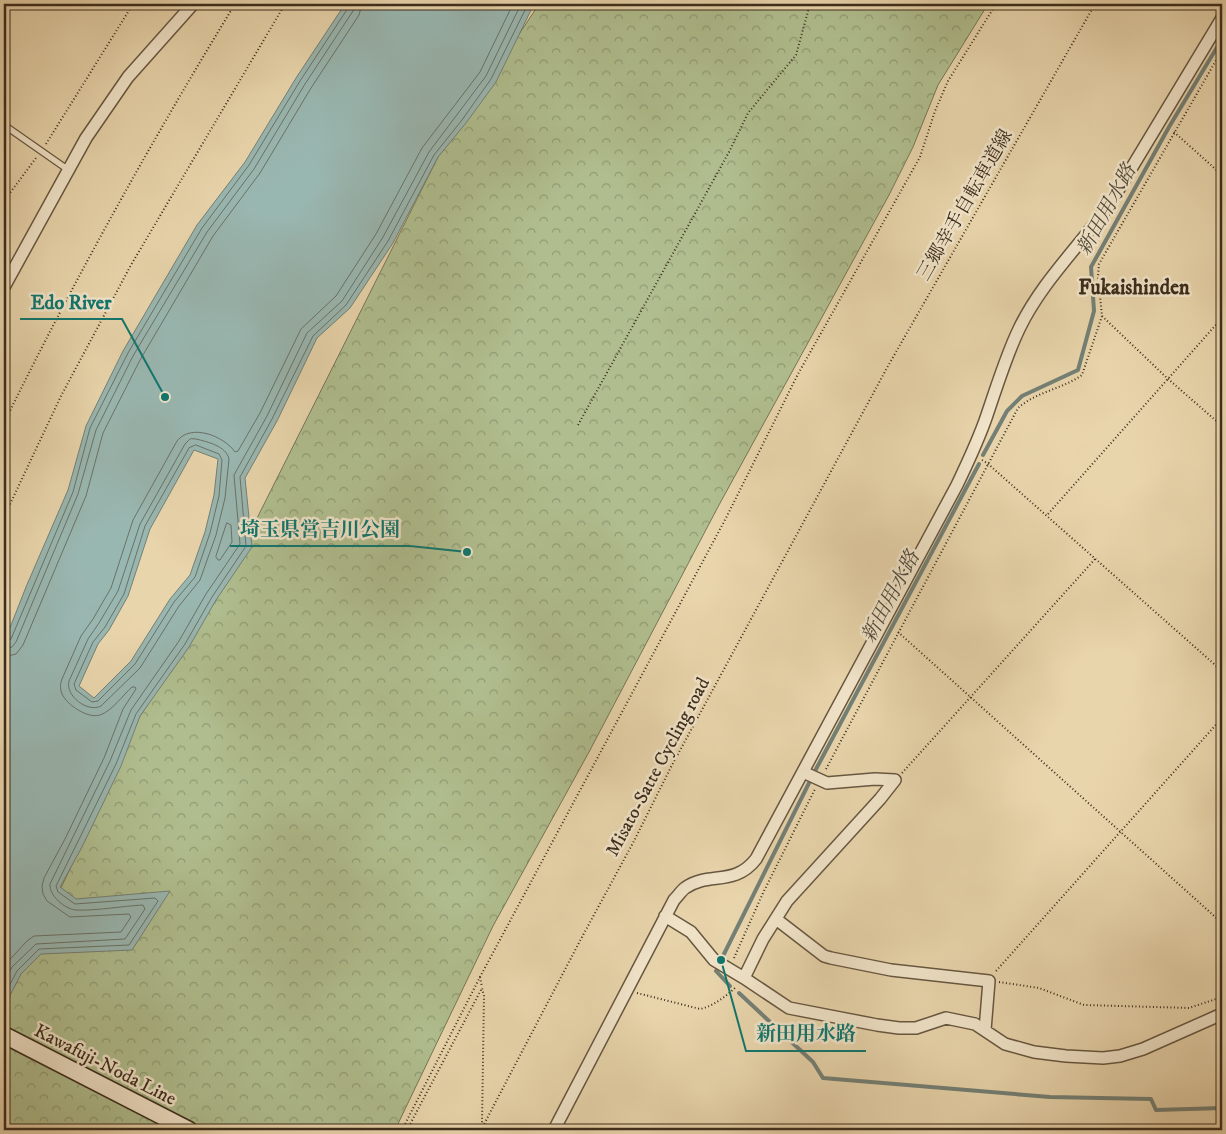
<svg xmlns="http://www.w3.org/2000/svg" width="1226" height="1134" font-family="'IM FELL DW Pica','Noto Serif JP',serif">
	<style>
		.park { fill: url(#park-crowns); stroke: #767656 }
		.water { fill: #99b7b1; stroke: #748076; fill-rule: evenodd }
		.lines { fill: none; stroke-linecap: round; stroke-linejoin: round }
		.shore { stroke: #6a7267; stroke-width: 1 }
		.stream { stroke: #748076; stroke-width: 4 }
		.service-casing { stroke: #675741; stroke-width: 8 }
		.minor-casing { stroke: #675741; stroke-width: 14 }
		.secondary-casing { stroke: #3c2d1d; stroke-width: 19 }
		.path { stroke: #3c2d1d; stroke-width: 2; stroke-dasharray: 1 2.5; stroke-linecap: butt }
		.service { stroke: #f1e4c9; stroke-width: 5.5 }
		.minor { stroke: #f1e4c9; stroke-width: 11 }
		.secondary { stroke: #f1e4c9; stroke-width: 16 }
		.labels { text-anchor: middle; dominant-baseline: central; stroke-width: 5; stroke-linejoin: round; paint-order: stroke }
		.street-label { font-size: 19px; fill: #3c2d1d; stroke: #f1e4c9 }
		.water-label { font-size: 20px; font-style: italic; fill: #4f493b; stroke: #f1e4c9 }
		.quarter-label { font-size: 21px; font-weight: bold; fill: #3c2d1d; stroke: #f1e4c9 }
		.leader { fill: none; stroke: #0f766e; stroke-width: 2 }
		.callout-dot { fill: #0f766e; stroke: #f1e4c9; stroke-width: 2 }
		.callout-label { font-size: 20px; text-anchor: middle; font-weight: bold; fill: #0f766e; stroke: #f1e4c9; stroke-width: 5; stroke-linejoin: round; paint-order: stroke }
	</style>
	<defs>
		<pattern id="park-crowns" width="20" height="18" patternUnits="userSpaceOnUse" patternTransform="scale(1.25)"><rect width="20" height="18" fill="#b0be8f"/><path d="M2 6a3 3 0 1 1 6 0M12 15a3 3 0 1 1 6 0" fill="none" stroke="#909b74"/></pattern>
	</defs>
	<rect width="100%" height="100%" fill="#e9d5ac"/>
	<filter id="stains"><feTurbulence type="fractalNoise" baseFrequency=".004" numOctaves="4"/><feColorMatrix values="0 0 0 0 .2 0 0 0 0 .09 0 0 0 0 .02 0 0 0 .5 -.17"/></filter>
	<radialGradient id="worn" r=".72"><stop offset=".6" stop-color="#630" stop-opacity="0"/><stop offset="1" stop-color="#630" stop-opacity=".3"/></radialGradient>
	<path class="park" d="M539,4H988L938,85L913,147L889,195L719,505L589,752L493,926L395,1130H4V1007L101,804L140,716L216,600L438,157Z"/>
	<path class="water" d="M345,4H534L496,82L466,123L438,157L393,243L350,308L317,338L277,421L245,478L252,547L216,600L189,647L140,716L121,766L82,847L60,887L76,899L170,891L132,950L41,954L21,974L4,1007V643L26,587L68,490L86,426L123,351L197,225L245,162L296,78ZM194,450L218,459L214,495L205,532L190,575L170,599L131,661L94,698L79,686L98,644L109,630L128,596L150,529Z"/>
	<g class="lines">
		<path class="shore" d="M196,439C208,442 226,446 229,459L225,498L216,535L200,580L179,606L140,668L101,706C88,713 65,696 69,681L88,639L99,623L118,591L140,524L185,444L190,439Z
			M196,445L219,454L222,460L219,496L210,533L195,577L174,602L135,664L98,701L92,702L76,690L74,684L93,642L105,627L124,594L145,526L189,448Z
			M227,523L231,525L232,542L220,560H218L216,557Z
			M4,643L8,642L11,639L73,492L90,428L128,353L202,228L249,165L300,81L348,8V4
			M4,649L12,647L16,642L78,494L96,430L133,356L207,232L254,169L305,84L353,11L355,4
			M4,657L16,654L23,645L86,496L103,433L140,360L213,236L260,173L311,88L359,15L362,4
			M4,966L27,941L34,936L121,932L131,917L129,914L70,917L47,901L43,894L42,886L44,878L65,839L104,758L123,709L136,689L135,687H132C123,695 112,711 100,715C88,719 67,705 62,694C60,689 60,684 62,679L81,636L93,619L111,588L133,520L177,441C191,423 224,436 235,452L238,451L260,413L301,329L336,296L376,234L422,148L480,72L513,4
			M4,982L12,967L36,944L125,939L145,909L143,905C123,906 95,911 76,910C64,909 49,895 50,884L110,761L131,710L179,641L206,594L240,544L234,475L267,416L307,333L342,301L383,237L429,152L486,76L521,4
			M4,996L17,971L39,949L129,945L158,901L155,898L75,904L58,892L56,886L116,764L136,714L185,644L212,597L246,546L240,477L272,419L313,336L346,305L388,241L434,155L462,120L491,79L528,4"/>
		<path class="stream" d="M983,455L1007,411L1022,396L1078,370L1094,311L1091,267L1169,127L1222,39
			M815,771L979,464
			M721,960L809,783
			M716,971L730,986
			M739,993L813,1062L823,1078L1050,1097L1151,1099L1156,1110L1222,1108"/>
		<defs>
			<path id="service" d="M4,125L67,169"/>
			<path id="minor" d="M4,287L86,138L128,77L193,4
				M665,916L691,932L714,960L744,978L789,1008L877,1025L899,1028H916L946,1018L975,1024L1005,1044L1034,1052L1066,1056L1103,1058L1120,1056L1143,1049L1222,1014
				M776,919L824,956L831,958L891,970L989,981L985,1030
				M744,978L763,939L787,901L880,799L895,780L875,779L827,783L803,772
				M554,1130L674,900C678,896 681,891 685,888C709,871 734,887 756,859L957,485C968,462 979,439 987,415C997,386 1006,356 1019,329C1042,281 1081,245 1111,202L1222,18"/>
			<path id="secondary" d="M4,1035L189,1130"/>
		</defs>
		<use href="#service" class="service-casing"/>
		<use href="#minor" class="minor-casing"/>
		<use href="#secondary" class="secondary-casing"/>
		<path class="path" d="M1174,132L1222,175
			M46,144L133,4
			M4,201L36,158
			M1102,316L1167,378L1222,426
			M4,423C74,280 152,140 235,4
			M578,425L729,152L748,113L796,55L810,4
			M982,460L987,463L1222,671
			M1048,514L1222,318
			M4,517L61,396L131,265L285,4
			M898,632L1222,923
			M826,769L1018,408C1036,392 1062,389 1082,375L1102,316L1098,276L1099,264L1222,50
			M902,773L1096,558
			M734,958L763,893L815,789
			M996,971L1222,718
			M480,977L482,987
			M999,982L1039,988L1084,1005L1189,1008L1222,997
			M637,993L700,1009C714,1006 726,996 736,987
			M402,1130L480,977L726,518L798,374L920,157L935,111L948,81L996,4
			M407,1130L482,988L484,996L482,1124
			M481,1130L582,937L634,841L671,767L888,366L1095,4"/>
		<use href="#service" class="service"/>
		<use href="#minor" class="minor"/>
		<use href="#secondary" class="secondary"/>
	</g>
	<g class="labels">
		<g class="street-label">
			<text transform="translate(965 205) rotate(-60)">三郷幸手自転車道線</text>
			<text transform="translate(658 767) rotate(-62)">Misato-Satte Cycling road</text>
			<text transform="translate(105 1065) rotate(27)">Kawafuji-Noda Line</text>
		</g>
		<g class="water-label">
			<text transform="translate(1107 210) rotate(-61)">新田用水路</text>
			<text transform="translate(891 597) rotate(-62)">新田用水路</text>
		</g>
		<g class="quarter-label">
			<text x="1134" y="288">Fukaishinden</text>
		</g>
	</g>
	<path class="leader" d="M165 397L122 319H20M467 552L410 546H230M721 960L746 1051H866"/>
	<g class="callout-dot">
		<circle cx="165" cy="397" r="5"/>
		<circle cx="467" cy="552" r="5"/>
		<circle cx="721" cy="960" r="5"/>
	</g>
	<g class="callout-label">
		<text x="71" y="309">Edo River</text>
		<text x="320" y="536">埼玉県営吉川公園</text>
		<text x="806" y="1040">新田用水路</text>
	</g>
	<rect width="1226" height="1134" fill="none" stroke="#e9d5ac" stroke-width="20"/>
	<rect x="5" y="5" width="1216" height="1124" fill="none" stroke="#3c2d1d" stroke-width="2.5"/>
	<rect x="10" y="10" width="1206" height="1114" fill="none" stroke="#3c2d1d"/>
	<rect width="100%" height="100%" filter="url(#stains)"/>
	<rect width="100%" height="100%" fill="url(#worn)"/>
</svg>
